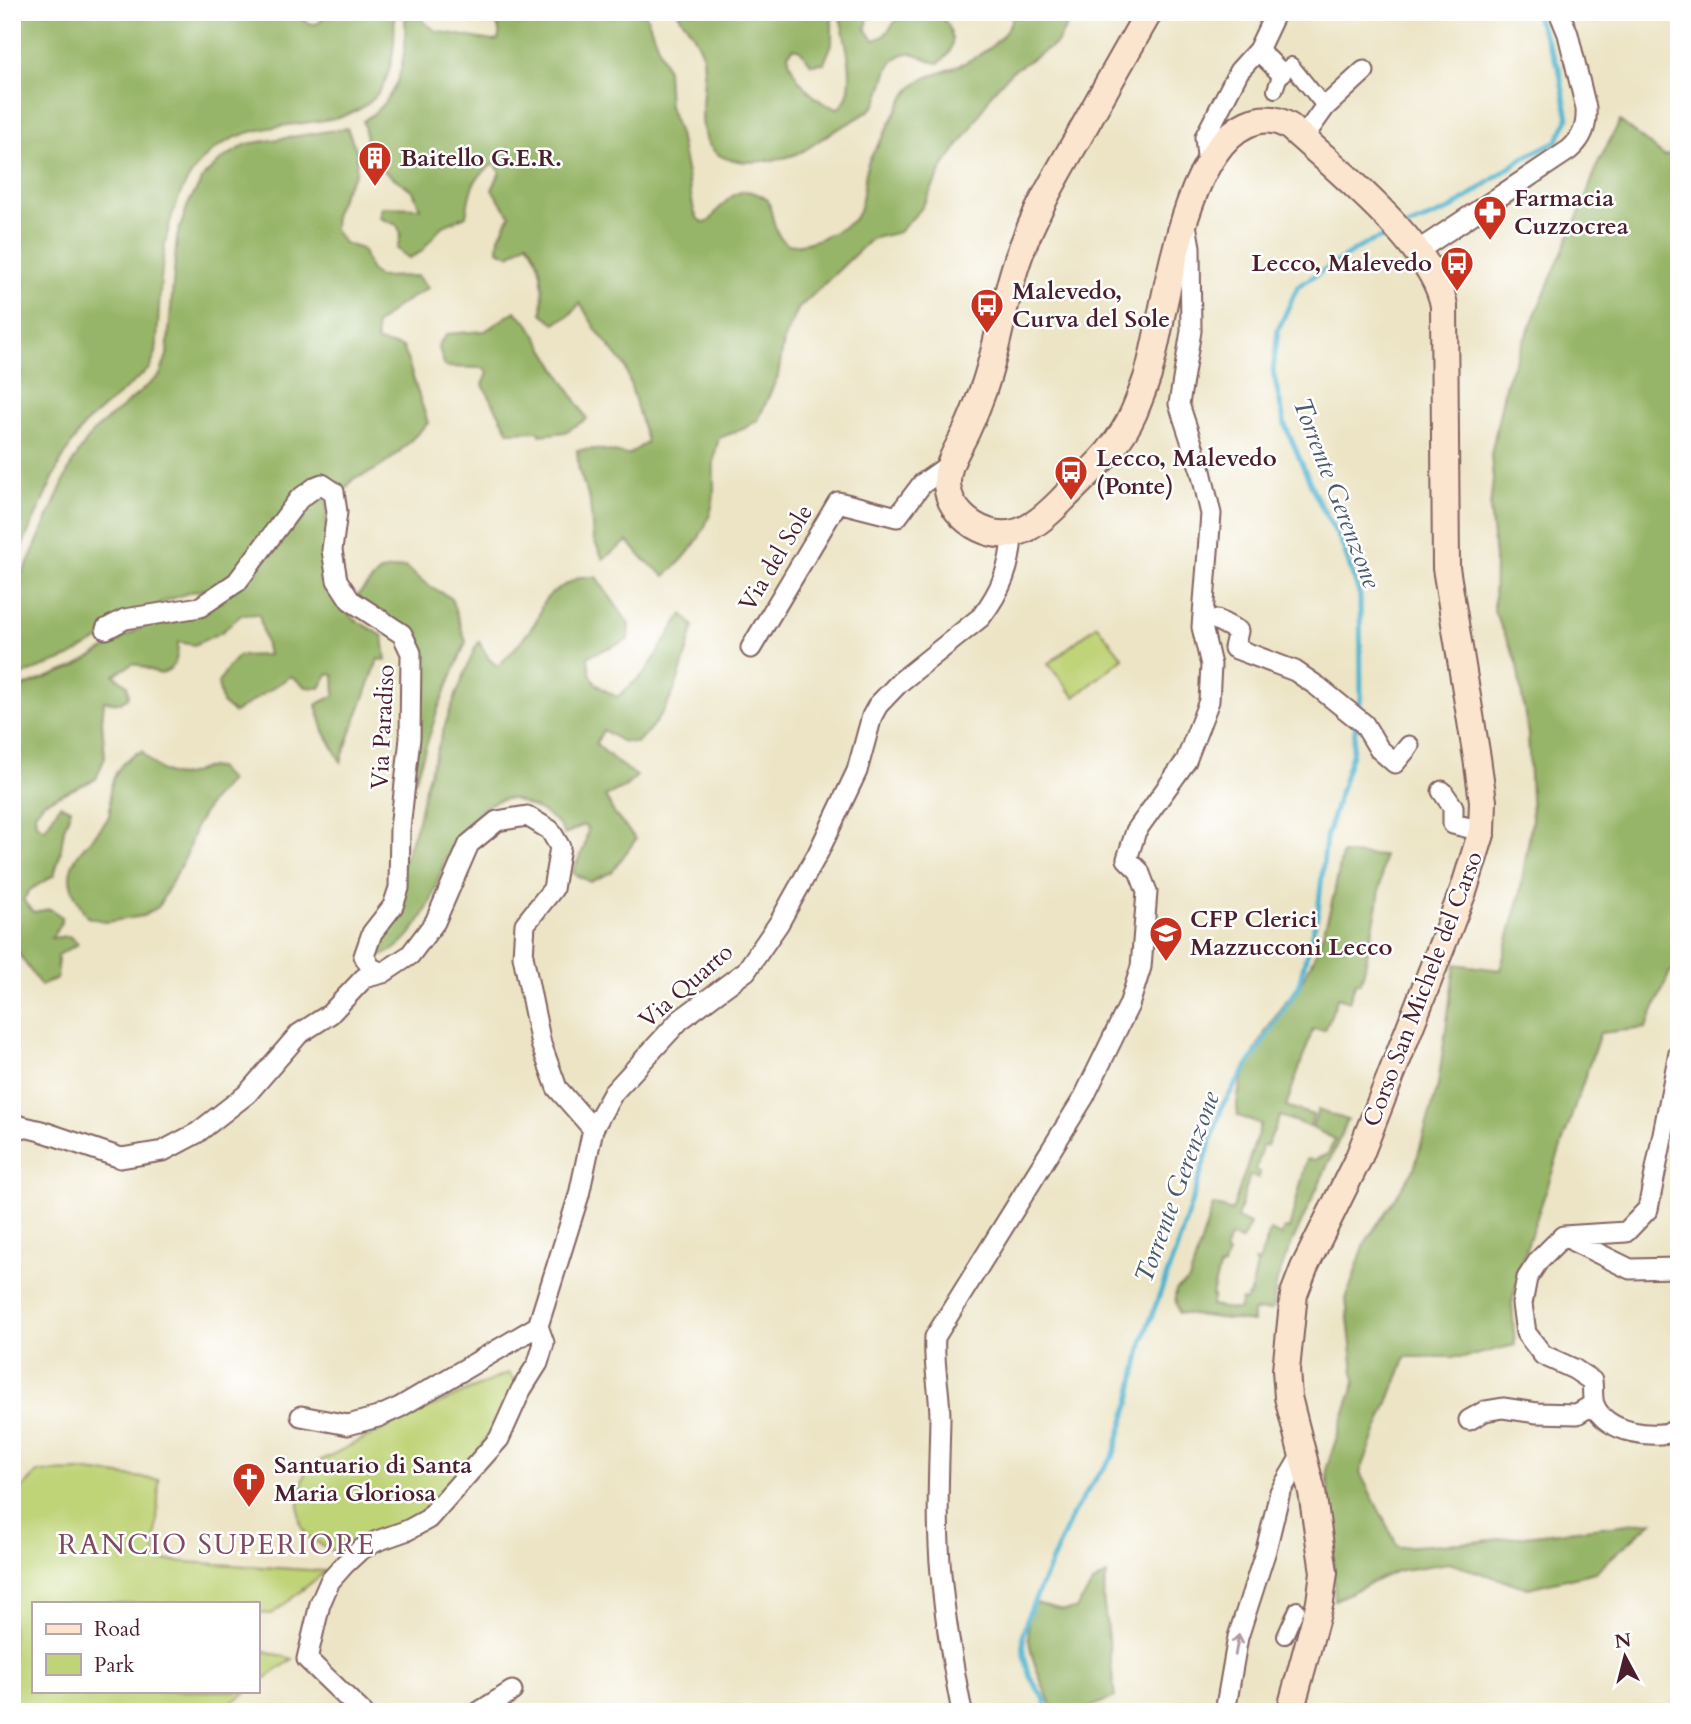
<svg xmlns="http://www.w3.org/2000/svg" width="1691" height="1724" font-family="Cardo,serif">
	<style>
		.green { fill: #bfd377; stroke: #847951; stroke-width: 2 }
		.forest { fill: #97b568; stroke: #706a4a; stroke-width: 2 }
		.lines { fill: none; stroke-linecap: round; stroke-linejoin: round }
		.stream { stroke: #50b3cf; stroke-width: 5 }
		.pedestrian-casing { stroke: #836461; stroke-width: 18 }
		.minor-casing { stroke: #836461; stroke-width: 23 }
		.secondary-casing { stroke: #836461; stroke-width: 30 }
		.pedestrian { stroke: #fff; stroke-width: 14 }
		.minor { stroke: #fff; stroke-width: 19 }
		.secondary { stroke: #fbe5cf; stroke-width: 26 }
		.oneway { stroke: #ae9aa0 }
		.labels { text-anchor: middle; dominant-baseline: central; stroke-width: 5; stroke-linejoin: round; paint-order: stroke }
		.poi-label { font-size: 24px; font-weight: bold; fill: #4a1f2b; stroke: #fff; text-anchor: start }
		.street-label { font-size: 24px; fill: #4a1f2b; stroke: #fff }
		.water-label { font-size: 26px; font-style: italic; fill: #4c5a6d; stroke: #fff }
		.quarter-label { font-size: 28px; letter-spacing: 2px; fill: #7e4961; stroke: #fff }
	</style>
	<rect width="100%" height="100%" fill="#fff"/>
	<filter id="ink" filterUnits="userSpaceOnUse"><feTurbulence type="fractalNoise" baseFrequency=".0143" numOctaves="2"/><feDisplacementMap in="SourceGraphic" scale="14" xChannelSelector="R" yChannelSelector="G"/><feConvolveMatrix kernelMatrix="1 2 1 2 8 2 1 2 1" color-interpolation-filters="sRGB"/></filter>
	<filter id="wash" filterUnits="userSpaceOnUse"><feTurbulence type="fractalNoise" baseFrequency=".00686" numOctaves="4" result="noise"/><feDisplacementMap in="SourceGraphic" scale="28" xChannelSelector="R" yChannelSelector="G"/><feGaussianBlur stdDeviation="1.57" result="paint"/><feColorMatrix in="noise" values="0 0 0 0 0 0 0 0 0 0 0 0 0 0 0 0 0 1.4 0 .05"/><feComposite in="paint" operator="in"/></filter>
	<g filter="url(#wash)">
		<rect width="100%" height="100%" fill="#ece4c5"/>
		<path class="green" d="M1097,625L1123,658L1075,697L1048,664Z
			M508,1373L519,1384L476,1455L414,1521L340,1554C330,1549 318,1544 310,1538C291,1523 301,1487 306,1468L401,1420Z
			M87,1471L159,1480L155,1560L326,1571L272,1614L257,1613V1603H33V1691H248L218,1712H12V1499L38,1472Z
			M257,1649L293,1659L257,1684Z"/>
		<path class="forest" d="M12,12H289C302,16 318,37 325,12H394C404,180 262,81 196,168C156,221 162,290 156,353L150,368L85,424L72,443L60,463L12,568Z
			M405,12H423L424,22L436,31L492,41L498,40C503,26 493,19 482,12H645L667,70L669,106L679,134L694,211L698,219L704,223C712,221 712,218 716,212C734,191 745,184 768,200C772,212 774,236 786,243C800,251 850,228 857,215C865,200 863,179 868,163C872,153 879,144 884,135C893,119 900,99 915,85C922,78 933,75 943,72C972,61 1007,44 1014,12H1074L1057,43L1011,72L992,93L972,127L945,164L921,209L899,232L871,239L798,309L784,340L778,376L758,420L743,429L719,438C712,458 714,471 714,492C713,525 689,556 665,576L641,557L628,541L603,559L593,538L590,501L579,471L577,450L598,449L628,455L647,442L625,366L597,331L580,303L569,316L554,323L542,313C544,288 543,261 527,242L510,255L498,250L499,237L510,215L492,190L500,172L495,163C471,179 470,189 466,216L441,227L421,252L409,258L397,249L401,233L397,225L380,218L381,207L420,208L413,191L378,167L370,156L363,121C403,96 407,56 405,12Z
			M677,12H832V44L824,63L811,64L800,50L794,48L788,54C790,76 817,106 839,108C861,89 844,36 839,12H869L866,29L874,40C889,37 890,24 900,17C910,10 925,12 936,12C954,26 960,50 938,63C928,62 918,52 908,53C882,57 886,90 875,105C865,116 847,124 834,131C823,137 814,145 803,151C782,162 733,168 715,152C690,129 710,81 702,53C698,38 686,25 677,12Z
			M1620,121L1664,156L1679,154V967L1670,972L1646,1028L1600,1033L1523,1258L1512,1303L1515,1345L1467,1357H1406L1360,1473L1398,1547L1474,1542L1653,1521L1595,1572L1528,1588L1449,1563L1396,1571L1335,1600L1327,1467L1355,1382L1346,1299L1365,1243L1414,1169L1438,1085L1455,964L1500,970L1519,900L1532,819L1528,734L1516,659L1494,611L1495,558L1490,508L1493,479L1491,455L1506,382L1583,204L1599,161Z
			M347,128L357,152L356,172L344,191L335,213L334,230L344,243L362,249L370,269L378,277L417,276L428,288L398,306L376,325L377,342L403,347L428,423C405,445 386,471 354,478L342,493L326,476L227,582L218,587L191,592L165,601L69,657L12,679V589L27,565L70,467L81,449L93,432L160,375L167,355L177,237L188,204L205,175L222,159L247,144Z
			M515,311L529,324L587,419L565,432L540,435L539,431L509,432L483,385L488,372L483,368L445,367L438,345L447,334L485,331Z
			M327,491L326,577L332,593L343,609L354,619L383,636L386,661L378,659C367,694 351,727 341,762L324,731L316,705L335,695L334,675L328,674L320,688L306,687L291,676L234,713L222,703L218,683L229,666L238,656L268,655L259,614L241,615L222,632L194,645L178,642C178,658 176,669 160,674L134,663L114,675L127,685L129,696L120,703L104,701L102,721L105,757L96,779L44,802L35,813L36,824L45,829L60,805L71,809L64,829L60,855L54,875L30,890L23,900L33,912L50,909L62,917L60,926L51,938L69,936L78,944L58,955L57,978L41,986L16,950L12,949V691L74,667L156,619L208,601L301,507Z
			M405,567L429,586L451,598L466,642L438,709L414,784L417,653L357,596L381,571Z
			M580,577H596L629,624L628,640L588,656C589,682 595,685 617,697L645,673L682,614L694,626C680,674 675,709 636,743L621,741L603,730L596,744L619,764L637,776L625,787L605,796L615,815L636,839L612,872L590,882L572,873L584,848L588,829L583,825L564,835C560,821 545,813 532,807C527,805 518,800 512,799C485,796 460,831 449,852C440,868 437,886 430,903C419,925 400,953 375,958L372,953L418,820L425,787L449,713L475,648L479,642L489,659L497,666C504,662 533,628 537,619C540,615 540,608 543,603C550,591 567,584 580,577Z
			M142,751C151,764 167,779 185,775C202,772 196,766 218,768L230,781L211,801L196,826L186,856L158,907L143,916L107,922L87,917C80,905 70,890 70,877C71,852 97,838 108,818C112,811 109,800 110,791C113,773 124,757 142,751Z
			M1342,854L1384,856L1378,904L1363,975L1360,983L1356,982L1349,1001L1338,997L1325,1030L1313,1029L1286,1106L1313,1115L1310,1127L1280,1116L1267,1146H1262L1256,1171L1260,1172L1258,1178L1250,1175L1237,1218L1250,1224L1242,1240L1230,1237L1225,1252L1228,1253L1224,1266L1219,1268L1212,1295L1214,1296L1211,1306L1239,1310L1242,1300L1246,1301L1248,1296H1250L1257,1265L1255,1261L1259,1262L1270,1231L1281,1236L1284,1228L1289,1229L1307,1159L1314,1160L1328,1154L1335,1139L1312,1128L1318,1110L1348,1120L1287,1254L1277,1281L1272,1310L1253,1311V1322L1179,1313L1175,1299L1176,1290L1189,1280L1213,1205L1232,1211L1261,1124L1238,1116C1231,1084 1266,1029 1284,1003C1291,995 1299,987 1304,977C1325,939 1334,897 1342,854Z
			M1107,1575L1103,1597L1115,1697L1079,1712H1054C1040,1678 1019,1639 1032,1602L1063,1610L1076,1609L1093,1583Z"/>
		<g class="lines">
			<path class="stream" d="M1407,227L1451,209L1523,158L1557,141L1568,119L1559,68L1534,12
				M1358,713L1361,697L1360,596L1342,544L1316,496L1285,425L1273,371L1278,330L1298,286L1365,244L1391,234
				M1047,1712L1045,1700L1030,1677L1024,1656L1023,1634L1028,1615L1073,1514L1093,1482L1113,1457L1130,1401L1143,1339L1177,1248L1222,1106L1298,987L1318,912L1326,838L1352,754L1356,723"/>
		</g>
	</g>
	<g filter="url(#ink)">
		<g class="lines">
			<defs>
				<path id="pedestrian" d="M1275,90L1281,73L1291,65L1325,107
					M1285,1636L1297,1609"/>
				<path id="minor" d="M1258,50L1281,73
					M1303,138L1325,107L1364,71
					M1208,166L1205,137L1239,71L1258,50L1276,12
					M1416,252L1569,150C1583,138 1587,126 1586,108L1568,34L1559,12
					M1217,620L1238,631L1234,648L1295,671L1317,686L1364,724L1379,749L1395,763L1409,746
					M106,629L125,619L200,607L237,582L299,499L317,486L322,484L334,492L337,512L332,550L337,580L350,600L402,634L411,653L410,738L400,829L399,888L393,906L372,933L364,956L371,968L383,973L410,955L435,922L469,844L497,821L527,816L550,830L560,847L553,889L525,924L523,956L541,1044L557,1088L593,1129
					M751,648L838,502L897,517L922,484L949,465
					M1442,791L1453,807V824L1482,831
					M1679,1053L1648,1209L1626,1232L1563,1236L1539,1260L1527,1278L1522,1304L1526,1333L1543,1355L1574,1369L1592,1381C1593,1388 1592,1398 1594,1404C1605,1433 1654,1440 1679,1430
					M12,1124L41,1131L121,1158L163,1151L197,1133L247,1094L299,1034L330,1014L364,978L383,973
					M1571,1236L1573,1241L1630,1269L1679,1268
					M301,1416L348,1425L378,1417L400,1407L538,1326
					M1469,1420L1485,1411L1503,1408L1537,1413L1577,1414L1594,1404
					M362,1712L307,1659L320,1604L330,1581L345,1564L360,1550L377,1541L408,1530L428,1519L499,1439L521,1390L538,1363L544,1343L538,1326L579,1195L593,1129L613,1093L680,1020L746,971L779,923L818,853L857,771L872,716L878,705L900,682L981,617C1001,591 1011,566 1012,534
					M479,1712L512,1691
					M962,1712C953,1666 945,1620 941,1574C936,1522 939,1470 940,1418C940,1391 933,1365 935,1337L1084,1097L1129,1005L1141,967L1147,892L1139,871L1127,859L1136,831L1186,761L1209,701L1211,665L1202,627L1211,514L1201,471L1179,404L1191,331L1190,247L1186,225
					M1225,1712L1238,1637L1266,1550L1280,1492L1303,1453"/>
				<path id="secondary" d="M1149,12C1125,54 1101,96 1078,138C1056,176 1034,214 1019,256C1003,299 999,346 983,390C978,404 972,419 966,432C957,451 943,469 948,491C952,510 969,525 986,531C1017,543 1041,521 1061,501C1088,473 1118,449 1134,412C1139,400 1144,387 1148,375C1166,311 1181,154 1247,124C1263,117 1276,118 1290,127C1334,167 1435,247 1444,306L1446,568L1477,758L1483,801L1482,831L1464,889L1359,1157L1304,1268L1294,1294L1286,1370L1288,1397L1312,1492L1324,1572L1320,1602L1290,1712"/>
			</defs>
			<use href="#pedestrian" class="pedestrian-casing"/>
			<use href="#minor" class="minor-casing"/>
			<use href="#secondary" class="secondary-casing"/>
			<use href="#pedestrian" class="pedestrian"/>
			<use href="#minor" class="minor"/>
			<use href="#secondary" class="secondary"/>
		</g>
		<defs><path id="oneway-shaft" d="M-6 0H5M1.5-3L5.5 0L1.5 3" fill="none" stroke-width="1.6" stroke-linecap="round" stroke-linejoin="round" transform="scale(1.75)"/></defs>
		<use class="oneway" href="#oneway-shaft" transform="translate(1237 1645) rotate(-80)"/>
	</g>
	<defs>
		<symbol id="building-pin" viewBox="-11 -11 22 30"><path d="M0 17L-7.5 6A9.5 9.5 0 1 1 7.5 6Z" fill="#c8321e" stroke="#fff"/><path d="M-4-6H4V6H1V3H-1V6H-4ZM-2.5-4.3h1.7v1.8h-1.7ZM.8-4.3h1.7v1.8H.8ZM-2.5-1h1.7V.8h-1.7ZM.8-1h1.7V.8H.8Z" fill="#fff"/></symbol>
		<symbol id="pharmacy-pin" viewBox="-11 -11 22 30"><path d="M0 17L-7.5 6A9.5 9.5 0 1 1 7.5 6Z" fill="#c8321e" stroke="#fff"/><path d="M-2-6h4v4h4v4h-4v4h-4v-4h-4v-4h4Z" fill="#fff"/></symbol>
		<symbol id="bus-pin" viewBox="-11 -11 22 30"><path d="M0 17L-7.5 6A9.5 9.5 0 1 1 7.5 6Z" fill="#c8321e" stroke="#fff"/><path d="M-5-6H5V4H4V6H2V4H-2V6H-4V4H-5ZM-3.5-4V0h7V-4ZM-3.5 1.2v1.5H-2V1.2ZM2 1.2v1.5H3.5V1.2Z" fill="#fff"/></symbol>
		<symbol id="school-pin" viewBox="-11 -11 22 30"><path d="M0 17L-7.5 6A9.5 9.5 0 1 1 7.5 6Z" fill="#c8321e" stroke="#fff"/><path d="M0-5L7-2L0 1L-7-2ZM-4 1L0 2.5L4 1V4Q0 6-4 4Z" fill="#fff"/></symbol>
		<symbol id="church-pin" viewBox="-11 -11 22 30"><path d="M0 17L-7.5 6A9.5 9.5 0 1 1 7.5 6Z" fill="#c8321e" stroke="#fff"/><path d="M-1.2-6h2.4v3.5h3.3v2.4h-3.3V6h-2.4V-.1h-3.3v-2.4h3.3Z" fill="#fff"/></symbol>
	</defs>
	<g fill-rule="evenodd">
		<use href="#building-pin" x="356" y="139" width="38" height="52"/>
		<use href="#pharmacy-pin" x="1471" y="193" width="38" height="52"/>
		<use href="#bus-pin" x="1438" y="244" width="38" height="52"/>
		<use href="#bus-pin" x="968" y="286" width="38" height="52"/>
		<use href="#bus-pin" x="1052" y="453" width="38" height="52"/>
		<use href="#school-pin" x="1147" y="914" width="38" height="52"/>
		<use href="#church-pin" x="230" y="1460" width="38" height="52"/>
	</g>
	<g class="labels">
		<g class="poi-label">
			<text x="400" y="158">Baitello G.E.R.</text>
			<text x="1514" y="198">Farmacia<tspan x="1514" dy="28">Cuzzocrea</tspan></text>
			<text x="1432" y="263" text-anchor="end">Lecco, Malevedo</text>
			<text x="1012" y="291">Malevedo,<tspan x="1012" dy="28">Curva del Sole</tspan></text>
			<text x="1096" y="458">Lecco, Malevedo<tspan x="1096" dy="28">(Ponte)</tspan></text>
			<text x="1190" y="919">CFP Clerici<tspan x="1190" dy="28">Mazzucconi Lecco</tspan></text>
			<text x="274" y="1465">Santuario di Santa<tspan x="274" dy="28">Maria Gloriosa</tspan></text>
		</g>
		<g class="street-label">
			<text transform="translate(776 558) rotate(-59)">Via del Sole</text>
			<text transform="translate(383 727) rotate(-87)">Via Paradiso</text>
			<text transform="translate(686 986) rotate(-41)">Via Quarto</text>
			<text transform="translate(1423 989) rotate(-69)">Corso San Michele del Carso</text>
		</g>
		<g class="water-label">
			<text transform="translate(1337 493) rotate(69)">Torrente Gerenzone</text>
			<text transform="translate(1177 1187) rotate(-70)">Torrente Gerenzone</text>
		</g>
		<g class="quarter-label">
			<text x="217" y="1545">RANCIO SUPERIORE</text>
		</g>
	</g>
	<rect width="1691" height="1724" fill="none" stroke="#fff" stroke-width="42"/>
	<rect x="32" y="1602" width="228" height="91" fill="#ffffff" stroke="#b7a5aa" stroke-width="2"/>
	<rect x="46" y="1624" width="35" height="10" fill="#fbe5cf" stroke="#b7a5aa" stroke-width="2"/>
	<text x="94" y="1636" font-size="21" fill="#4a1f2b">Road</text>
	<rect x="46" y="1654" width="35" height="21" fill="#bfd377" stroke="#b7a5aa" stroke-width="2"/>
	<text x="94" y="1672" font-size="21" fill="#4a1f2b">Park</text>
	<g transform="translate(1625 1657) rotate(353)" stroke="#ffffff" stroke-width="5" paint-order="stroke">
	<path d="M0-5L12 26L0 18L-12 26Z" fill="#4a1f2b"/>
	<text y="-10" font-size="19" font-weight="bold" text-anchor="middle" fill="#4a1f2b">N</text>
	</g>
</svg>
